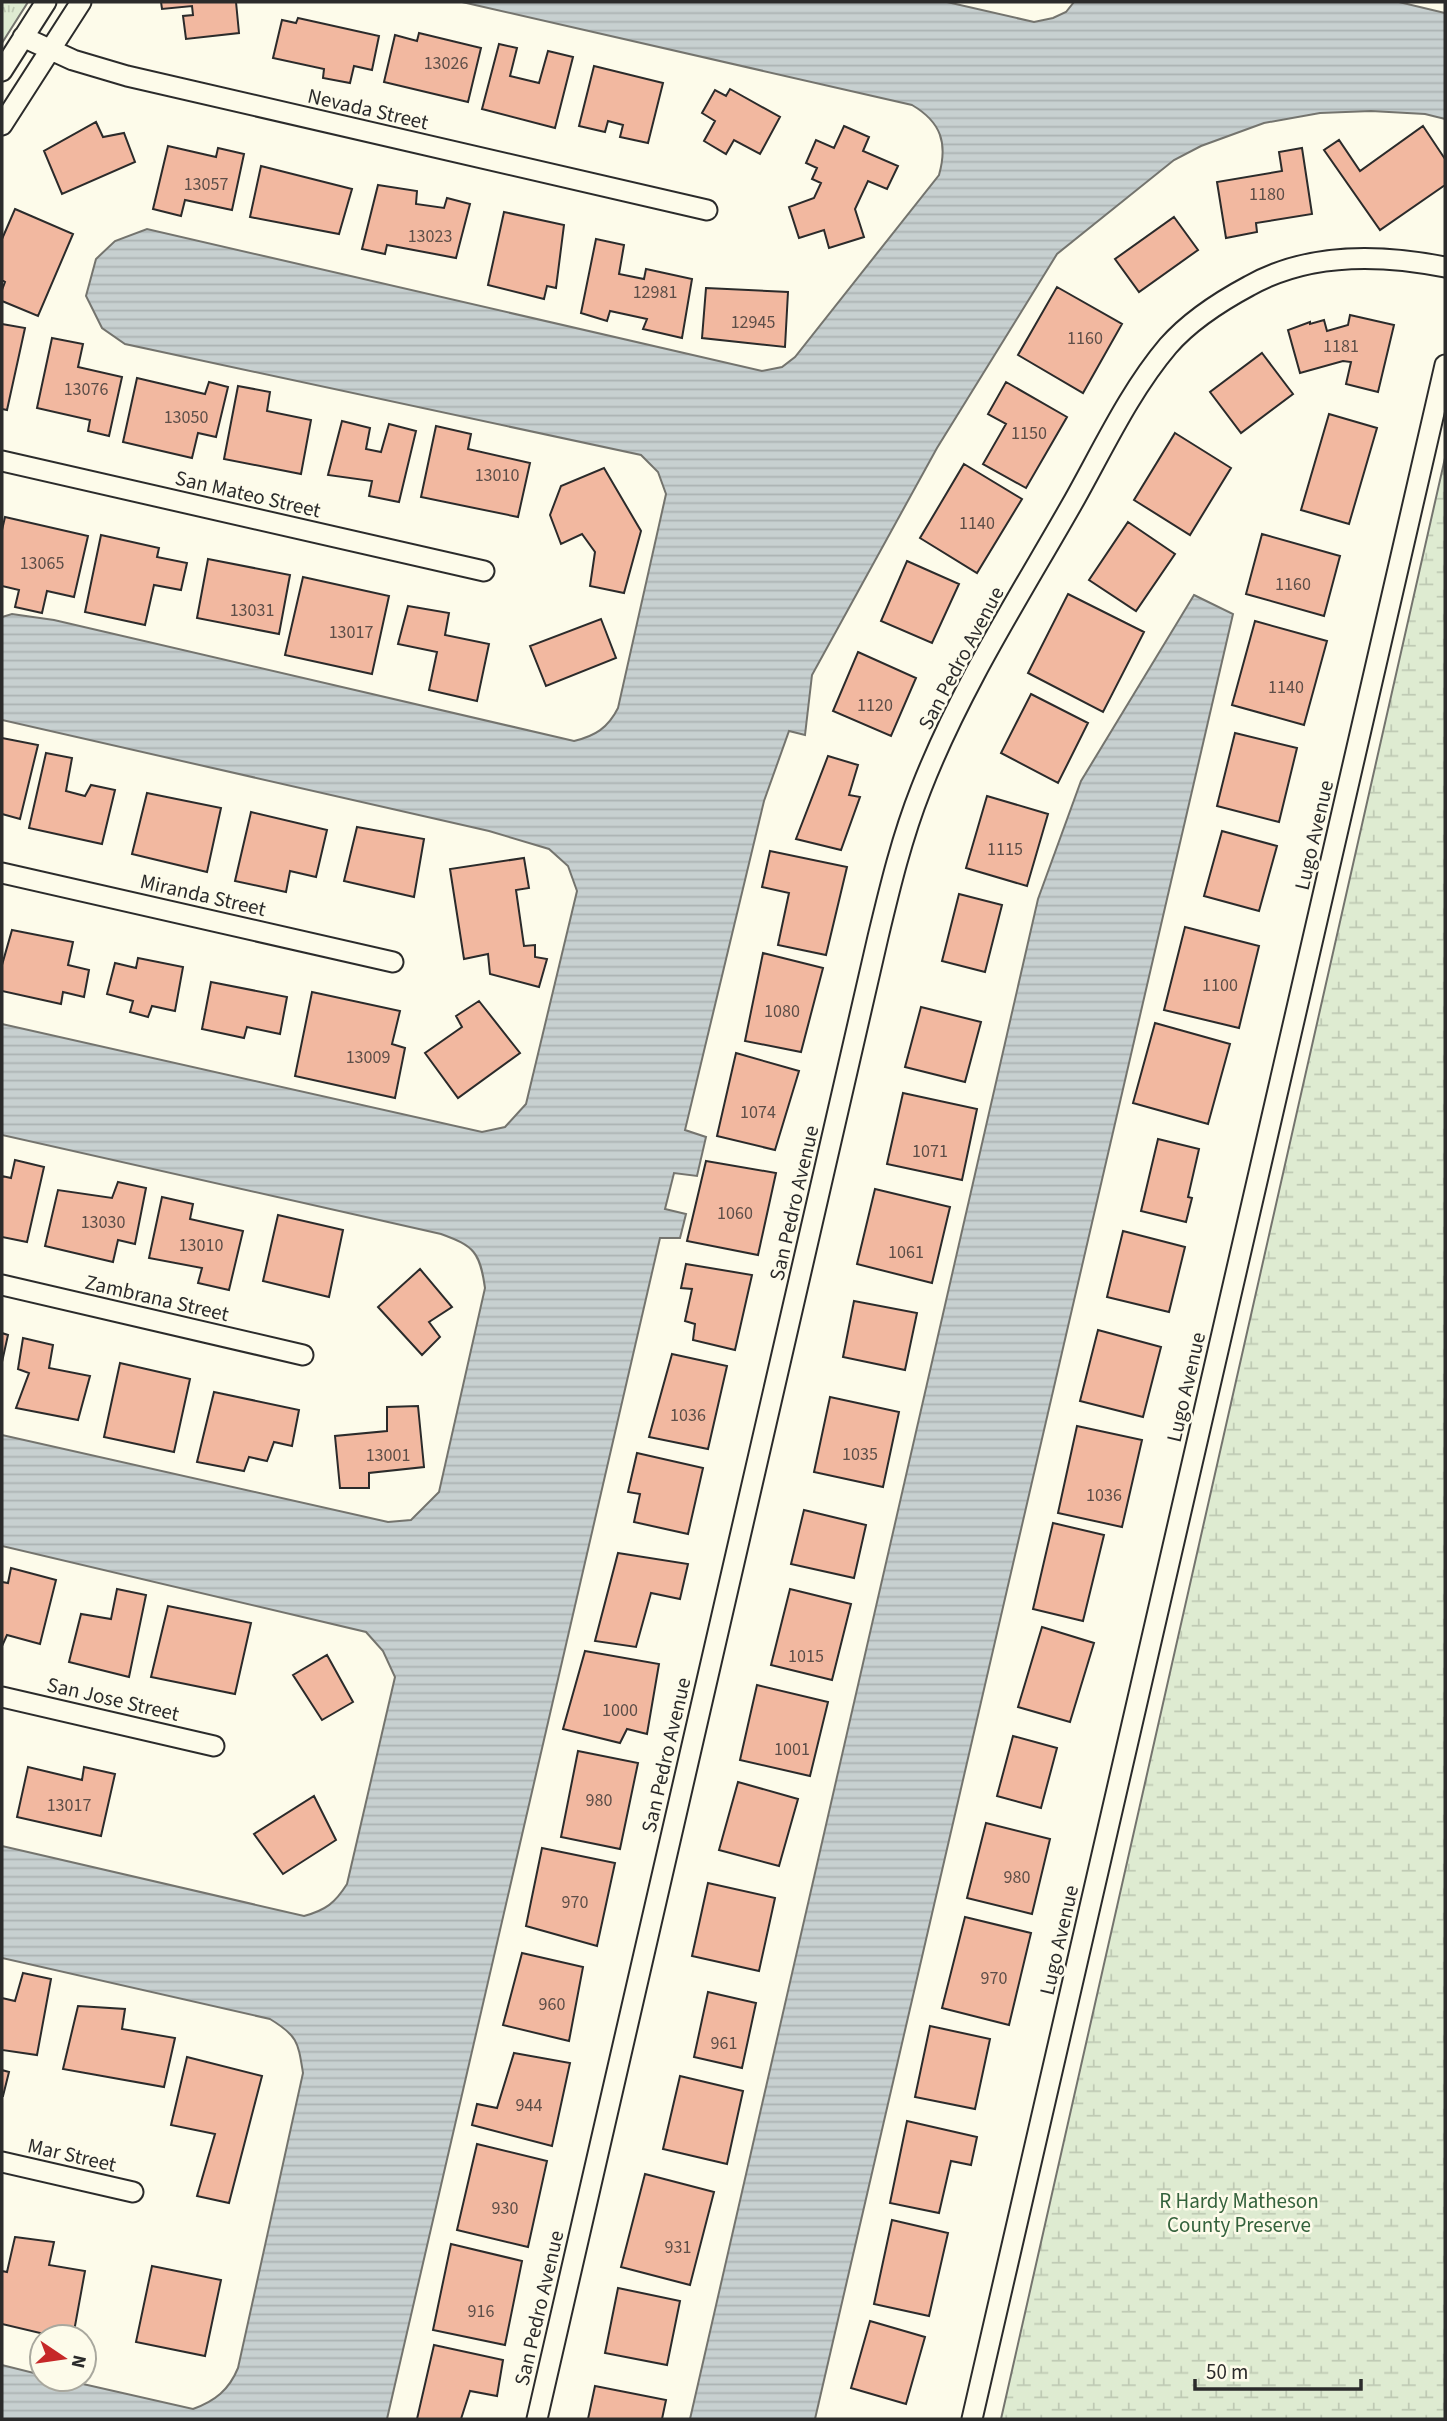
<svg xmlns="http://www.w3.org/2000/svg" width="1447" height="2421" font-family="'Source Sans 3',sans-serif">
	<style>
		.grass { fill: url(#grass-tufts); stroke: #74746e; stroke-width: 2 }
		.wetland { fill: url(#wetland-marsh); stroke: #74746e; stroke-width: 2 }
		.water { fill: url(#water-rules); stroke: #74746e; stroke-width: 2 }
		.building { fill: #f2b8a0; stroke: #2b2b2b; stroke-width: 2 }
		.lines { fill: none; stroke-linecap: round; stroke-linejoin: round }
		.street-casing { stroke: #2b2b2b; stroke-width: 23 }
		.street { stroke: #fdfbea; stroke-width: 19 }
		.labels { text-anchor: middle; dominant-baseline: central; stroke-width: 5; stroke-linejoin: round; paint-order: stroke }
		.number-label { font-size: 18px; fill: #5d4e48 }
		.street-label { font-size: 21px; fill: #2b2b2b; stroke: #fdfbea }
		.park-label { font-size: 21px; fill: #34623c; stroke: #fdfbea }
	</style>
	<defs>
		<pattern id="grass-tufts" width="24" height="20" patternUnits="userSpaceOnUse" patternTransform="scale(1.75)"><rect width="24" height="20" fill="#deebd1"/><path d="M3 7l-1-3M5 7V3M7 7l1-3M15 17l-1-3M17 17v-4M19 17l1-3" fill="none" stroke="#bfcab4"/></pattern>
		<pattern id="wetland-marsh" width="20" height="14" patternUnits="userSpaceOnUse" patternTransform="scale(1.75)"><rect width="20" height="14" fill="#deebd1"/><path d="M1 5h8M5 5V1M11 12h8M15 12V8" fill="none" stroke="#bfcab4"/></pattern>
		<pattern id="water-rules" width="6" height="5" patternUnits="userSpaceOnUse" patternTransform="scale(1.75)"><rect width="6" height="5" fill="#c7d0d0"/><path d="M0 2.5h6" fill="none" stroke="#abb3b3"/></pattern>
	</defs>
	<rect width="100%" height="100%" fill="#fdfbea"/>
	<path class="grass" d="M2,2H28L2,43Z"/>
	<path class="wetland" d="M1445,458V2419H1001Z"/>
	<path class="water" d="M462,2H947L1034,22L1053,18L1066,12L1074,2H1399L1445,13V119L1425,114L1371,111L1320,113L1264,123L1201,146L1174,160L1057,254L937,448L812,675L805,735L789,731L764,801L685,1130L706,1137L697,1176L674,1173L665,1209L686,1214L680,1238H660L387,2419H2V2365L42,2375V2379H61L193,2409C215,2401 229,2390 238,2368L303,2073C298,2042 298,2036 270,2019L2,1958V1846L304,1916C326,1910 335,1903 347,1884L395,1677L383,1651L366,1632L2,1546V1435L388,1522L411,1520L439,1492L485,1288C480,1252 474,1246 441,1234L2,1135V1024L482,1132L505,1127L526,1104L577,891L568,866L549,849L489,831L2,720V617L12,614L54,620L574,741C595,736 608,728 618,708L666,494L658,472L641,455L125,344L102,328L86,296L96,259L115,241L147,229L762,371L782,367L795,357L939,175C948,143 941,122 912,105Z
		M1194,595L1233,614L815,2419H690L1038,899L1081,781Z"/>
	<path class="building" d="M161,2H236L239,33L186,39L183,16L193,15L192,6L162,9Z
		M298,18L379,36L372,70L354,66L350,83L323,78L324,69L273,58L282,20L296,23Z
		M419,33L481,48L468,102L384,82L395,35L417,41Z
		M499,44L517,48L510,76L539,83L548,51L573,57L555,128L482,109Z
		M594,66L663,83L648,143L620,137L623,125L608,121L605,132L579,126Z
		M730,89L780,117L760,154L734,140L726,154L704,141L715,121L702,113L715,90L726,96Z
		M96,122L103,137L124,133L135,162L62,194L44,151Z
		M844,126L869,137L863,151L898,166L887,189L868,181L855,209L864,237L829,248L824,230L799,238L789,207L814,198L821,183L812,179L817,168L806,163L816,140L834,148Z
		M1423,126L1445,159V185L1380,230L1324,150L1339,140L1360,171Z
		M168,146L216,157L218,148L244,154L232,210L185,200L181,216L153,209Z
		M1302,148L1312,214L1256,223L1257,232L1226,238L1217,182L1282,171L1279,152Z
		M261,166L352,189L339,234L250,217Z
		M378,185L417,191L416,204L444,208L447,198L470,204L456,258L387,245L385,254L362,249Z
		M15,209L73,234L38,316L2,301V290L5,282L2,280V239Z
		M504,212L564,225L556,288L547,286L544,299L488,285Z
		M1174,217L1198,250L1139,292L1115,259Z
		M596,239L624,245L619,274L644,279L646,269L692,279L682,338L643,329L647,319L610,311L607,321L581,313Z
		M1057,287L1122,324L1083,393L1018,355Z
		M706,288L788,292L785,347L702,338Z
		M1350,315L1394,325L1378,392L1346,384L1351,362L1343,361L1300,373L1288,330L1310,322V324L1324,320L1327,331L1348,325Z
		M2,324L25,328L7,410L2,409Z
		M52,338L83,344L78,367L122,377L109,436L88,431L90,420L37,408Z
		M1262,353L1293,394L1241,433L1210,392Z
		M137,378L205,394L209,382L228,387L216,437L198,433L192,458L123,442Z
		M1006,382L1067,417L1026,488L983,464L1006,424L988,414Z
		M238,386L270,392L267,411L311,420L301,474L224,459Z
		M1329,414L1377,428L1349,524L1301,510Z
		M342,421L370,428L366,449L381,452L389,424L416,431L399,502L369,496L372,481L328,475Z
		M436,426L471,434L468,449L530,463L518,517L421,497Z
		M1175,433L1231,468L1190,535L1134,500Z
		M964,464L1022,499L977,573L920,538Z
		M604,468L641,531L624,593L590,586L595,552L582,534L561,544L550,515L561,486Z
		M5,517L88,536L74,597L47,591L42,613L15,607L19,590L2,586V530Z
		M1128,522L1175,554L1136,611L1089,580Z
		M1262,534L1340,556L1324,616L1246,594Z
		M101,535L159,548L157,557L187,563L181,590L154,585L145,625L85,612Z
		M208,559L290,575L279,634L197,618Z
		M907,561L959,584L932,643L881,621Z
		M303,577L389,596L372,674L285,655Z
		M1068,594L1144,632L1103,712L1028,673Z
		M408,606L449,613L445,635L489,644L477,701L429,690L437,652L398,644Z
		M601,619L616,658L546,686L530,646Z
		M1255,621L1327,641L1304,725L1232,705Z
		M858,652L916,678L891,736L833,711Z
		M1031,694L1088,723L1058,783L1001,753Z
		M1235,733L1297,748L1279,822L1217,806Z
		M2,738L38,745L20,819L2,814Z
		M46,753L72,758L66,791L85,796L91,785L115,790L102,844L29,828Z
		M828,756L858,765L849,795L860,797L841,850L796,839Z
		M147,793L221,808L207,872L132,854Z
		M987,796L1048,814L1027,886L966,868Z
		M251,812L327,830L316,877L290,871L286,892L235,881Z
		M357,827L424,839L414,897L344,881Z
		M1222,831L1277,846L1259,911L1204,896Z
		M770,851L847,867L826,955L778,945L789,893L762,887Z
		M524,858L529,888L516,890L524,946L535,945V957L547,959L539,987L490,974L488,954L464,959L450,869Z
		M959,894L1002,905L985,972L942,961Z
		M1185,927L1259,946L1239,1028L1164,1010Z
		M12,930L73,942L68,965L89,970L84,997L63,992L61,1004L2,991V965Z
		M763,953L823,968L801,1052L745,1041Z
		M138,958L183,967L175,1011L152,1006L148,1017L130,1012L133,1001L107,994L115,963L136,968Z
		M211,982L287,997L280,1034L247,1027L244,1038L202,1029Z
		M312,992L400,1011L392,1044L405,1048L395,1098L295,1076Z
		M479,1001L520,1053L458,1098L425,1053L462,1027L456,1016Z
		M921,1007L981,1022L965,1082L905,1067Z
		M1155,1023L1230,1044L1208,1124L1133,1103Z
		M736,1053L799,1071L775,1150L717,1136Z
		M903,1093L977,1109L962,1180L887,1164Z
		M1158,1139L1199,1149L1188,1197L1192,1198L1186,1222L1141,1211Z
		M15,1160L44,1167L27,1242L2,1237V1176L11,1178Z
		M706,1161L776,1173L758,1255L687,1241Z
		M118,1182L146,1188L135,1244L118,1240L113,1262L45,1246L58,1190L112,1198Z
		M875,1189L950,1207L932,1283L857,1264Z
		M162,1197L193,1204L190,1219L243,1231L229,1290L198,1283L202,1268L149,1258Z
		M278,1215L343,1230L329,1297L263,1281Z
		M1123,1231L1185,1247L1169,1312L1107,1297Z
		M686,1264L752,1275L735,1350L693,1340L695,1324L685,1321L692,1289L681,1288Z
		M420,1269L452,1307L429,1322L440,1337L422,1355L378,1307Z
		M854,1301L917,1313L905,1370L843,1357Z
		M1098,1330L1161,1347L1143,1417L1080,1401Z
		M2,1333L8,1335L2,1362Z
		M23,1338L53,1345L49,1368L90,1376L78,1420L16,1408L29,1373L18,1369Z
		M672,1354L727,1366L708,1449L649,1437Z
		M120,1363L190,1379L174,1452L104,1437Z
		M214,1392L299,1410L292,1446L274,1442L267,1461L249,1457L244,1471L197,1462Z
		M830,1397L899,1412L883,1487L814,1472Z
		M418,1406L424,1467L369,1473V1488H340L335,1436L387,1431V1407Z
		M1077,1426L1142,1440L1122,1527L1058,1513Z
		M637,1453L703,1468L688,1534L634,1522L640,1494L628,1492Z
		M804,1510L866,1525L854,1578L791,1564Z
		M1053,1523L1104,1535L1083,1621L1033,1609Z
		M618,1553L688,1564L680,1599L651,1593L636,1647L595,1641Z
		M11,1568L56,1580L40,1644L7,1635L2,1646V1582L8,1583Z
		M117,1589L146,1595L129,1677L69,1662L81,1614L111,1619Z
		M790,1589L851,1604L832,1680L771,1665Z
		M168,1606L251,1623L235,1694L151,1677Z
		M1042,1627L1094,1643L1070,1722L1018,1707Z
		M585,1651L659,1664L647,1734L627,1729L620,1743L563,1729Z
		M327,1655L353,1702L322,1720L293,1675Z
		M757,1685L828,1702L810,1776L740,1760Z
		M1013,1736L1057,1748L1041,1808L997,1796Z
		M578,1751L638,1763L620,1849L561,1837Z
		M28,1767L82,1780L84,1767L115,1774L101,1836L17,1817Z
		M738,1782L798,1799L779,1866L719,1850Z
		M314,1796L336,1840L283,1874L254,1834Z
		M986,1823L1050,1839L1032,1914L967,1898Z
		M542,1848L615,1863L597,1946L526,1926Z
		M708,1883L775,1898L759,1971L692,1956Z
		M965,1917L1031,1933L1009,2025L942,2008Z
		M522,1953L583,1967L569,2041L503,2025Z
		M23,1973L51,1979L37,2055L2,2050V1998L15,2001Z
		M708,1992L756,2003L742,2068L694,2057Z
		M78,2006L125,2009L122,2029L175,2038L164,2087L63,2069Z
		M930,2026L990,2039L975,2109L915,2097Z
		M514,2053L570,2063L552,2146L472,2125L477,2104L497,2108Z
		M187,2057L262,2076L229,2203L197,2196L215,2134L171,2125Z
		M2,2070L9,2072L3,2096H2Z
		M680,2076L743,2091L727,2164L663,2149Z
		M907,2121L977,2137L971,2165L951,2161L939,2213L890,2203Z
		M477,2144L547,2161L528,2247L457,2230Z
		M645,2174L714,2192L690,2285L621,2267Z
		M892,2220L948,2233L929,2316L874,2304Z
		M15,2237L54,2242L49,2265L85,2271L73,2337H57L2,2324V2271L7,2272Z
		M451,2244L522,2261L505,2345L433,2330Z
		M152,2266L221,2280L205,2356L136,2342Z
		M618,2288L680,2301L667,2365L605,2353Z
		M870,2321L925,2337L906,2404L851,2388Z
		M434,2345L503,2360L497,2396L470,2391L461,2419H417Z
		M595,2386L666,2400L662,2419H588Z"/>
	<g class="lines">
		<defs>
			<path id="street" d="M23,37L73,60L127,76L707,210
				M2,71L46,2
				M2,125L81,2
				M2,461L484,571
				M2,873L393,962
				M2,1285L303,1355
				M2,1697L214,1746
				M2,2162L133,2192
				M537,2419L878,937C890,887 902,837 921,789C960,689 1019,597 1072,504C1102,451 1129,392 1168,346C1189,322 1221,301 1249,286C1309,252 1380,254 1445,267
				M972,2419L1445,365"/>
		</defs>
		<use href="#street" class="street-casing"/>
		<use href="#street" class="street"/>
	</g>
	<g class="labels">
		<g class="number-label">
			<text x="446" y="63">13026</text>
			<text x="206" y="184">13057</text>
			<text x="1267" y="194">1180</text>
			<text x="430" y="236">13023</text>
			<text x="655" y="292">12981</text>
			<text x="753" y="322">12945</text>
			<text x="1085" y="338">1160</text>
			<text x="1341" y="346">1181</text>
			<text x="86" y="389">13076</text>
			<text x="186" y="417">13050</text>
			<text x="1029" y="433">1150</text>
			<text x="497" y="475">13010</text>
			<text x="977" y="523">1140</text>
			<text x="42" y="563">13065</text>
			<text x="1293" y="584">1160</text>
			<text x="252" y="610">13031</text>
			<text x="351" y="632">13017</text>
			<text x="1286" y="687">1140</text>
			<text x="875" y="705">1120</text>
			<text x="1005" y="849">1115</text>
			<text x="1220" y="985">1100</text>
			<text x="782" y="1011">1080</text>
			<text x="368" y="1057">13009</text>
			<text x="758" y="1112">1074</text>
			<text x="930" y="1151">1071</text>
			<text x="735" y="1213">1060</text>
			<text x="103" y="1222">13030</text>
			<text x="201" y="1245">13010</text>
			<text x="906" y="1252">1061</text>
			<text x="688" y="1415">1036</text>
			<text x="860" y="1454">1035</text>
			<text x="388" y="1455">13001</text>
			<text x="1104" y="1495">1036</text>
			<text x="806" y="1656">1015</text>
			<text x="620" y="1710">1000</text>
			<text x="792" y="1749">1001</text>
			<text x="599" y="1800">980</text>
			<text x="69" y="1805">13017</text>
			<text x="1017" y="1877">980</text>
			<text x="575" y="1902">970</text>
			<text x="994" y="1978">970</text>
			<text x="552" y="2004">960</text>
			<text x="724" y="2043">961</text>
			<text x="529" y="2105">944</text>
			<text x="505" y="2208">930</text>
			<text x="678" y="2247">931</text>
			<text x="481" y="2311">916</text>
		</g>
		<g class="street-label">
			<text transform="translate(368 109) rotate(13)">Nevada Street</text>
			<text transform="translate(248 494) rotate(13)">San Mateo Street</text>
			<text transform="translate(961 658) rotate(-62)">San Pedro Avenue</text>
			<text transform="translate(1314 835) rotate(-77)">Lugo Avenue</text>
			<text transform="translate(203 895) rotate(13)">Miranda Street</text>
			<text transform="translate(794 1203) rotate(-77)">San Pedro Avenue</text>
			<text transform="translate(157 1298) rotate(13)">Zambrana Street</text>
			<text transform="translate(1186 1387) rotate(-77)">Lugo Avenue</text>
			<text transform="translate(113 1699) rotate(13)">San Jose Street</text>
			<text transform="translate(666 1755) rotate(-77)">San Pedro Avenue</text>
			<text transform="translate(1059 1940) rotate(-77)">Lugo Avenue</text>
			<text transform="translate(72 2155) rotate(13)">Mar Street</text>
			<text transform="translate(539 2308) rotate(-77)">San Pedro Avenue</text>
		</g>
		<g class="park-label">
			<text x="1239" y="2201">R Hardy Matheson<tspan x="1239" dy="24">County Preserve</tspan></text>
		</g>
	</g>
	<rect width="1447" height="2421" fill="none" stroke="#2b2b2b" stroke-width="7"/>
	<g transform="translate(63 2358) rotate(103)"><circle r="33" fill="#fdfbea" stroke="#a9a89e" stroke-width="2"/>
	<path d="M0-5L12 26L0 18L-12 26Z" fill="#c62828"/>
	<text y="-10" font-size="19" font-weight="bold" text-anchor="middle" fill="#2b2b2b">N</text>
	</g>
	<path d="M1195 2379v10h166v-10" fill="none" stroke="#2b2b2b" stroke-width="3.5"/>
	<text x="1206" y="2379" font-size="21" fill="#2b2b2b" stroke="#fdfbea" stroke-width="5" paint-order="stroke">50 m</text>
</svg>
